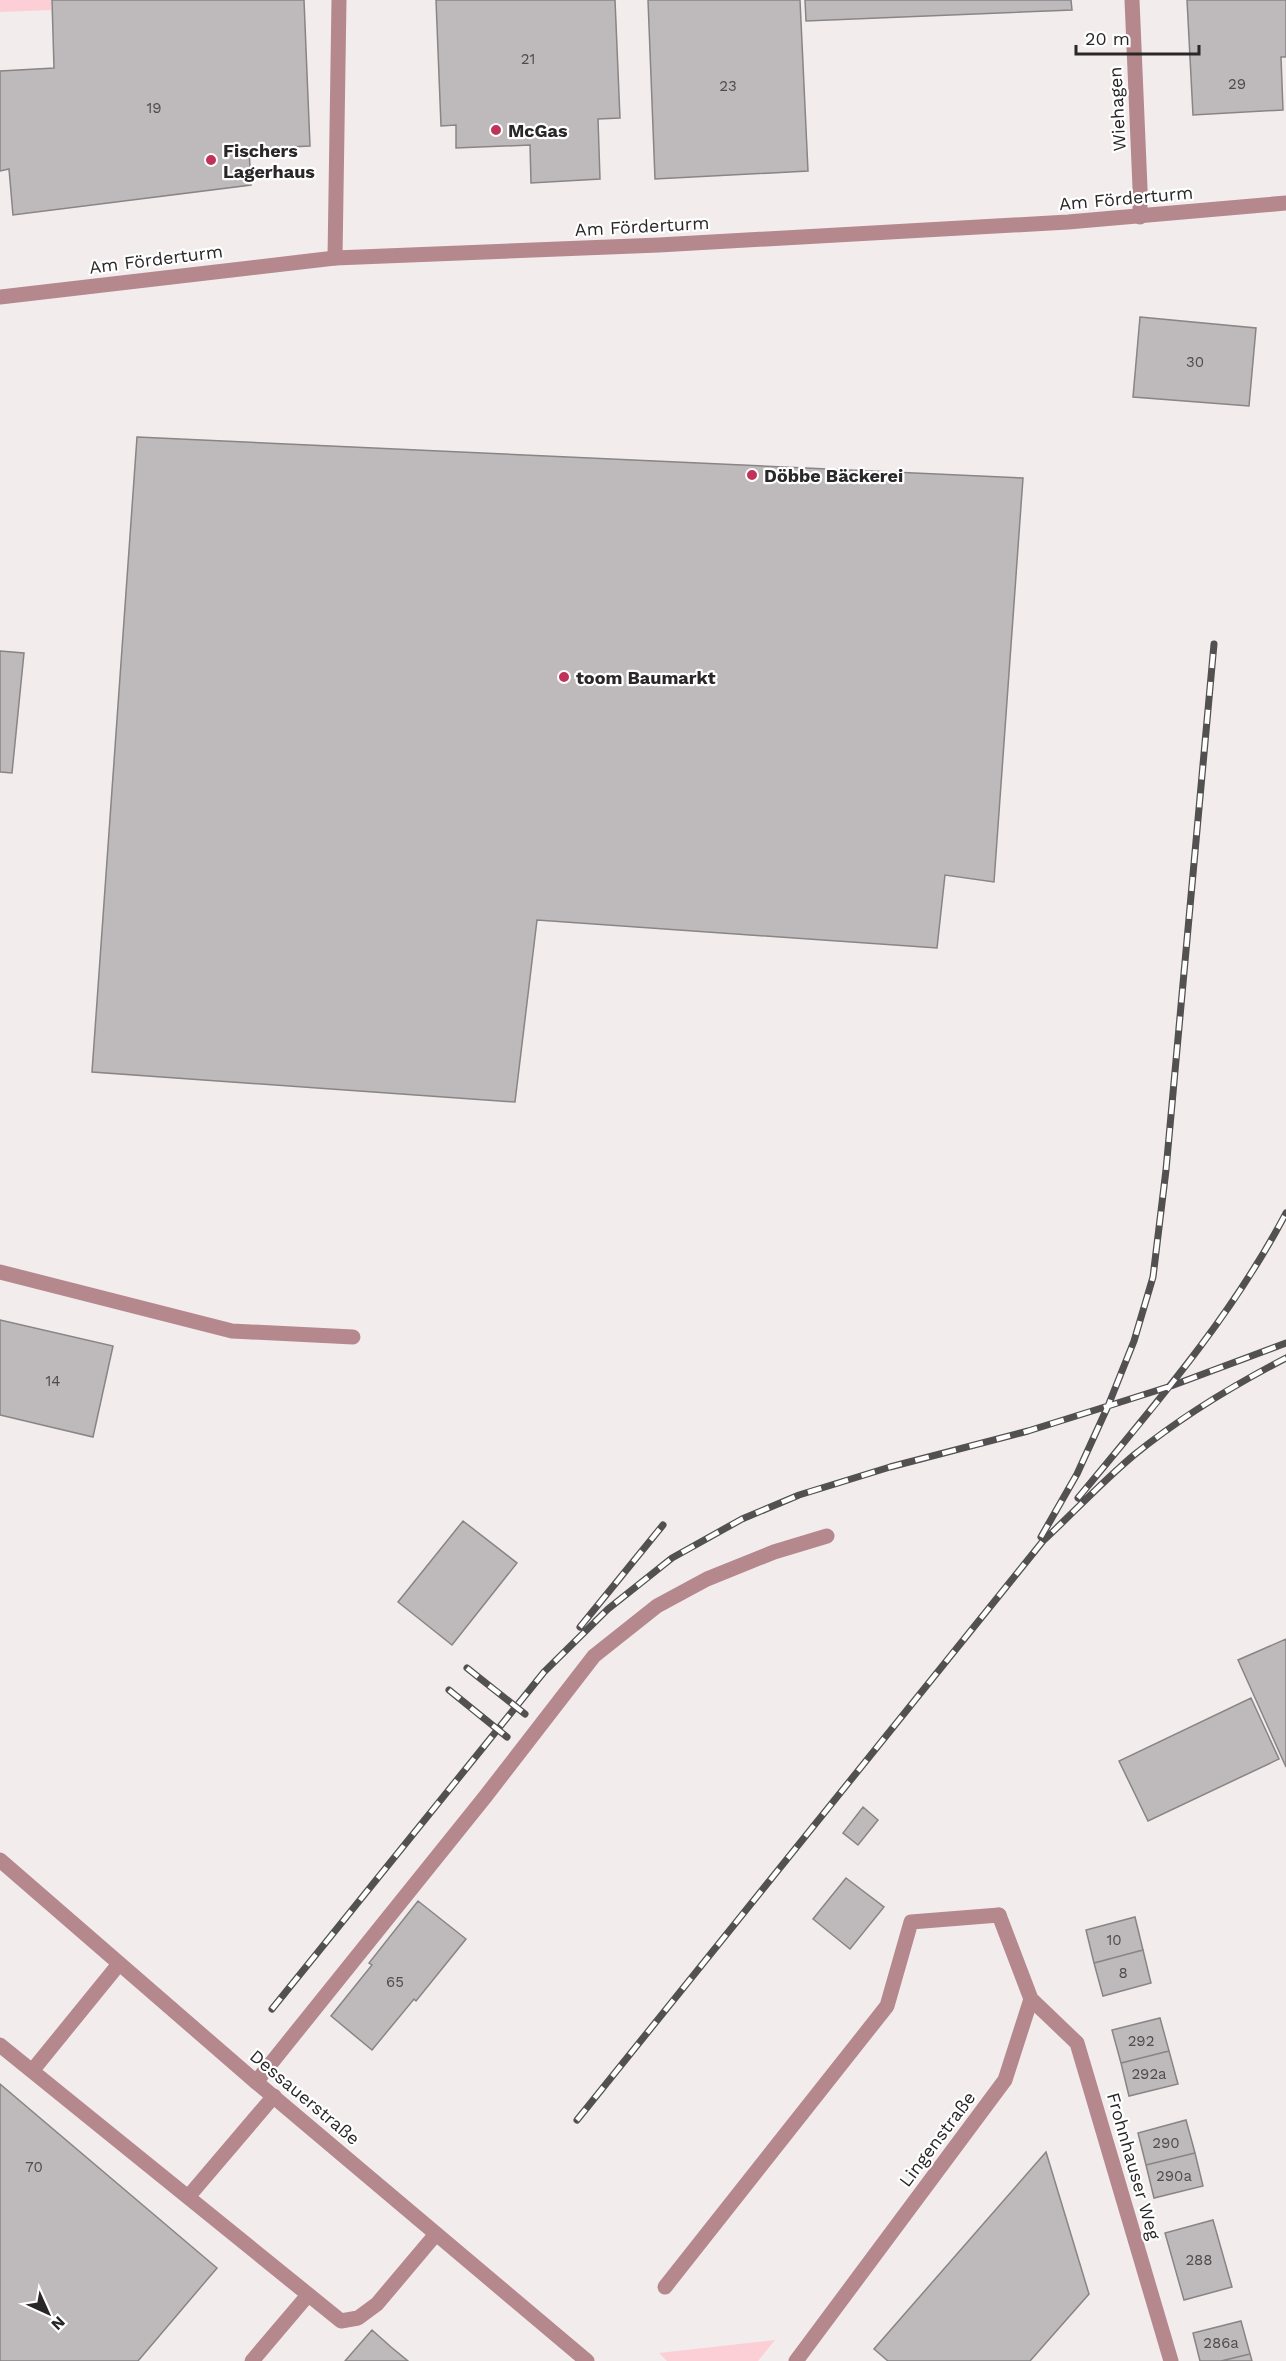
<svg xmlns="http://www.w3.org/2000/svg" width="1286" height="2361" font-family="'Work Sans',sans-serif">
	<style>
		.green { fill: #fbcfd5 }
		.building { fill: #beb9ba; stroke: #898485; stroke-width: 1.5 }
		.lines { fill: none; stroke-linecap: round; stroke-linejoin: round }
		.service { stroke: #b5888e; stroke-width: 15 }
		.minor { stroke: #b5888e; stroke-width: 15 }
		.tertiary { stroke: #b5888e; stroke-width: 15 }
		.rail-casing { stroke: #525050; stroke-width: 7 }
		.rail { stroke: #fff; stroke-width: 4.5; stroke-dasharray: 14; stroke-linecap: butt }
		.poi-dot { fill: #c1325a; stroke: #fff; stroke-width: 2 }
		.labels { text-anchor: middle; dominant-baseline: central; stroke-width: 4.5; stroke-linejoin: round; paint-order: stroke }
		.number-label { font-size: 15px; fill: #4e4c4c }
		.street-label { font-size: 18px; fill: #292727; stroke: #fff }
		.poi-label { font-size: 18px; font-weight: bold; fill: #292727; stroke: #fff; text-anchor: start }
	</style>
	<rect width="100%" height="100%" fill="#f2eced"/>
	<path class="green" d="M0,0H51V10L0,12Z
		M775,2340L758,2361H667L659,2353Z"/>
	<path class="building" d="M52,0H304L310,146L249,149L251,185L13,215L9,169L0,171V71L54,68Z
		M436,0H615L620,118L598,119L600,179L531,183L530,145L456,148V125L441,126Z
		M648,0H800L808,171L655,179Z
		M805,0H1071L1072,10L806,21Z
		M1187,0H1286V57H1281L1283,110L1193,115Z
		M1140,317L1256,328L1249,406L1133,397Z
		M137,437L1023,478L994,882L945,875L937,948L537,920L515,1102L92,1072Z
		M0,651L24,653L12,773L0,772Z
		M0,1320L113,1346L93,1437L0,1415Z
		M463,1521L517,1563L452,1645L398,1602Z
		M1286,1639V1767L1238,1660Z
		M1251,1698L1279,1759L1148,1821L1119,1761Z
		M863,1807L878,1820L858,1845L843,1833Z
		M846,1878L884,1907L850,1949L813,1919Z
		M418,1901L466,1939L416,2001L414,1999L372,2050L331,2016L372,1965L369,1963Z
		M1135,1917L1143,1950L1094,1963L1086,1930Z
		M1143,1950L1151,1983L1103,1996L1094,1963Z
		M1160,2018L1169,2051L1121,2063L1112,2030Z
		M1169,2051L1178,2084L1129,2096L1121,2063Z
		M0,2084L217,2268L138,2361H0Z
		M1186,2120L1195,2153L1146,2165L1138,2133Z
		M1046,2152L1089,2294L1030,2361H888L874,2349Z
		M1195,2153L1203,2186L1154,2198L1146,2165Z
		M1213,2220L1232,2287L1184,2300L1165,2233Z
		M1241,2321L1250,2354L1221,2361H1200L1193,2333Z
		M372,2330L391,2347L408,2361H345Z
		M1250,2354L1252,2361H1221Z"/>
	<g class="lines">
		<path class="service" d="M335,258L339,0
			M0,1272L232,1331L353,1337
			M0,2045L341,2321L358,2318L377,2304L436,2234
			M32,2071L119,1964
			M256,2082L485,1797L594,1656L657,1606L707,1579L774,1552L827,1536
			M188,2197L274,2096
			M665,2287L887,2006L911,1922L999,1915
			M252,2361L308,2295"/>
		<path class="minor" d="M1132,0L1140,188V217
			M1031,1999L1077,2043L1171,2361
			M796,2361L1005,2080L1031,1999L999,1915"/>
		<path class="tertiary" d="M0,297L335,258L659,245L1068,222L1286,203
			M0,1860L256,2082L587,2361"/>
		<defs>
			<path id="rail" d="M1078,1498C1153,1407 1231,1318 1286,1213
				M1041,1537L1077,1474L1108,1406L1134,1341L1153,1277L1166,1170L1214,644
				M580,1627L663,1525
				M467,1668L525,1714
				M449,1690L507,1737
				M272,2009L544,1672L608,1609L672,1558L742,1519L799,1495L890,1467L1028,1431L1108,1406L1171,1386L1286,1343
				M577,2120L1043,1541C1073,1513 1102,1482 1134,1455C1181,1417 1232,1386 1286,1358"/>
		</defs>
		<use href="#rail" class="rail-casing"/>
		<use href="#rail" class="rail"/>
	</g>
	<g class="poi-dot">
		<circle cx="496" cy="130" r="6"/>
		<circle cx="211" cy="160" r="6"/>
		<circle cx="752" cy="475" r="6"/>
		<circle cx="564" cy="677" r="6"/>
	</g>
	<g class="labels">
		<g class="number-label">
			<text x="528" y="59">21</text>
			<text x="1237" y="84">29</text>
			<text x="728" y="86">23</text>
			<text x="154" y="108">19</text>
			<text x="1195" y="362">30</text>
			<text x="53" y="1381">14</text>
			<text x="1114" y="1940">10</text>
			<text x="1123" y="1973">8</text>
			<text x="395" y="1982">65</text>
			<text x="1141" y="2041">292</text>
			<text x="1149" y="2074">292a</text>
			<text x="1166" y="2143">290</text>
			<text x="34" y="2167">70</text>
			<text x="1174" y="2176">290a</text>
			<text x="1199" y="2260">288</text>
			<text x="1221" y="2343">286a</text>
		</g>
		<g class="street-label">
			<text transform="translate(1117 109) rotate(-93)">Wiehagen</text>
			<text transform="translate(1126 198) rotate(-5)">Am Förderturm</text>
			<text transform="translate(642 226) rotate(-3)">Am Förderturm</text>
			<text transform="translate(156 259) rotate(-7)">Am Förderturm</text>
			<text transform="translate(305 2097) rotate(40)">Dessauerstraße</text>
			<text transform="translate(937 2139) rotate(-53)">Lingenstraße</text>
			<text transform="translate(1134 2166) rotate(74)">Frohnhauser Weg</text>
		</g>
		<g class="poi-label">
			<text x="508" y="130">McGas</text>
			<text x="223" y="150">Fischers<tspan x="223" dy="21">Lagerhaus</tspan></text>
			<text x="764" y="475">Döbbe Bäckerei</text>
			<text x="576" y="677">toom Baumarkt</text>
		</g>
	</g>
	<g transform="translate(48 2313) rotate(135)" stroke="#ffffff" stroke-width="4.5" paint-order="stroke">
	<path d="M0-4.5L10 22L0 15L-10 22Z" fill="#292727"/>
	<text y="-9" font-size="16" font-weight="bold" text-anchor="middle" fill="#292727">N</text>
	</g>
	<path d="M1076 45v9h123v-9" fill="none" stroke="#292727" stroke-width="3"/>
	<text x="1085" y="45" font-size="18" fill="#292727" stroke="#ffffff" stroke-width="4.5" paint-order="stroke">20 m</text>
</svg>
